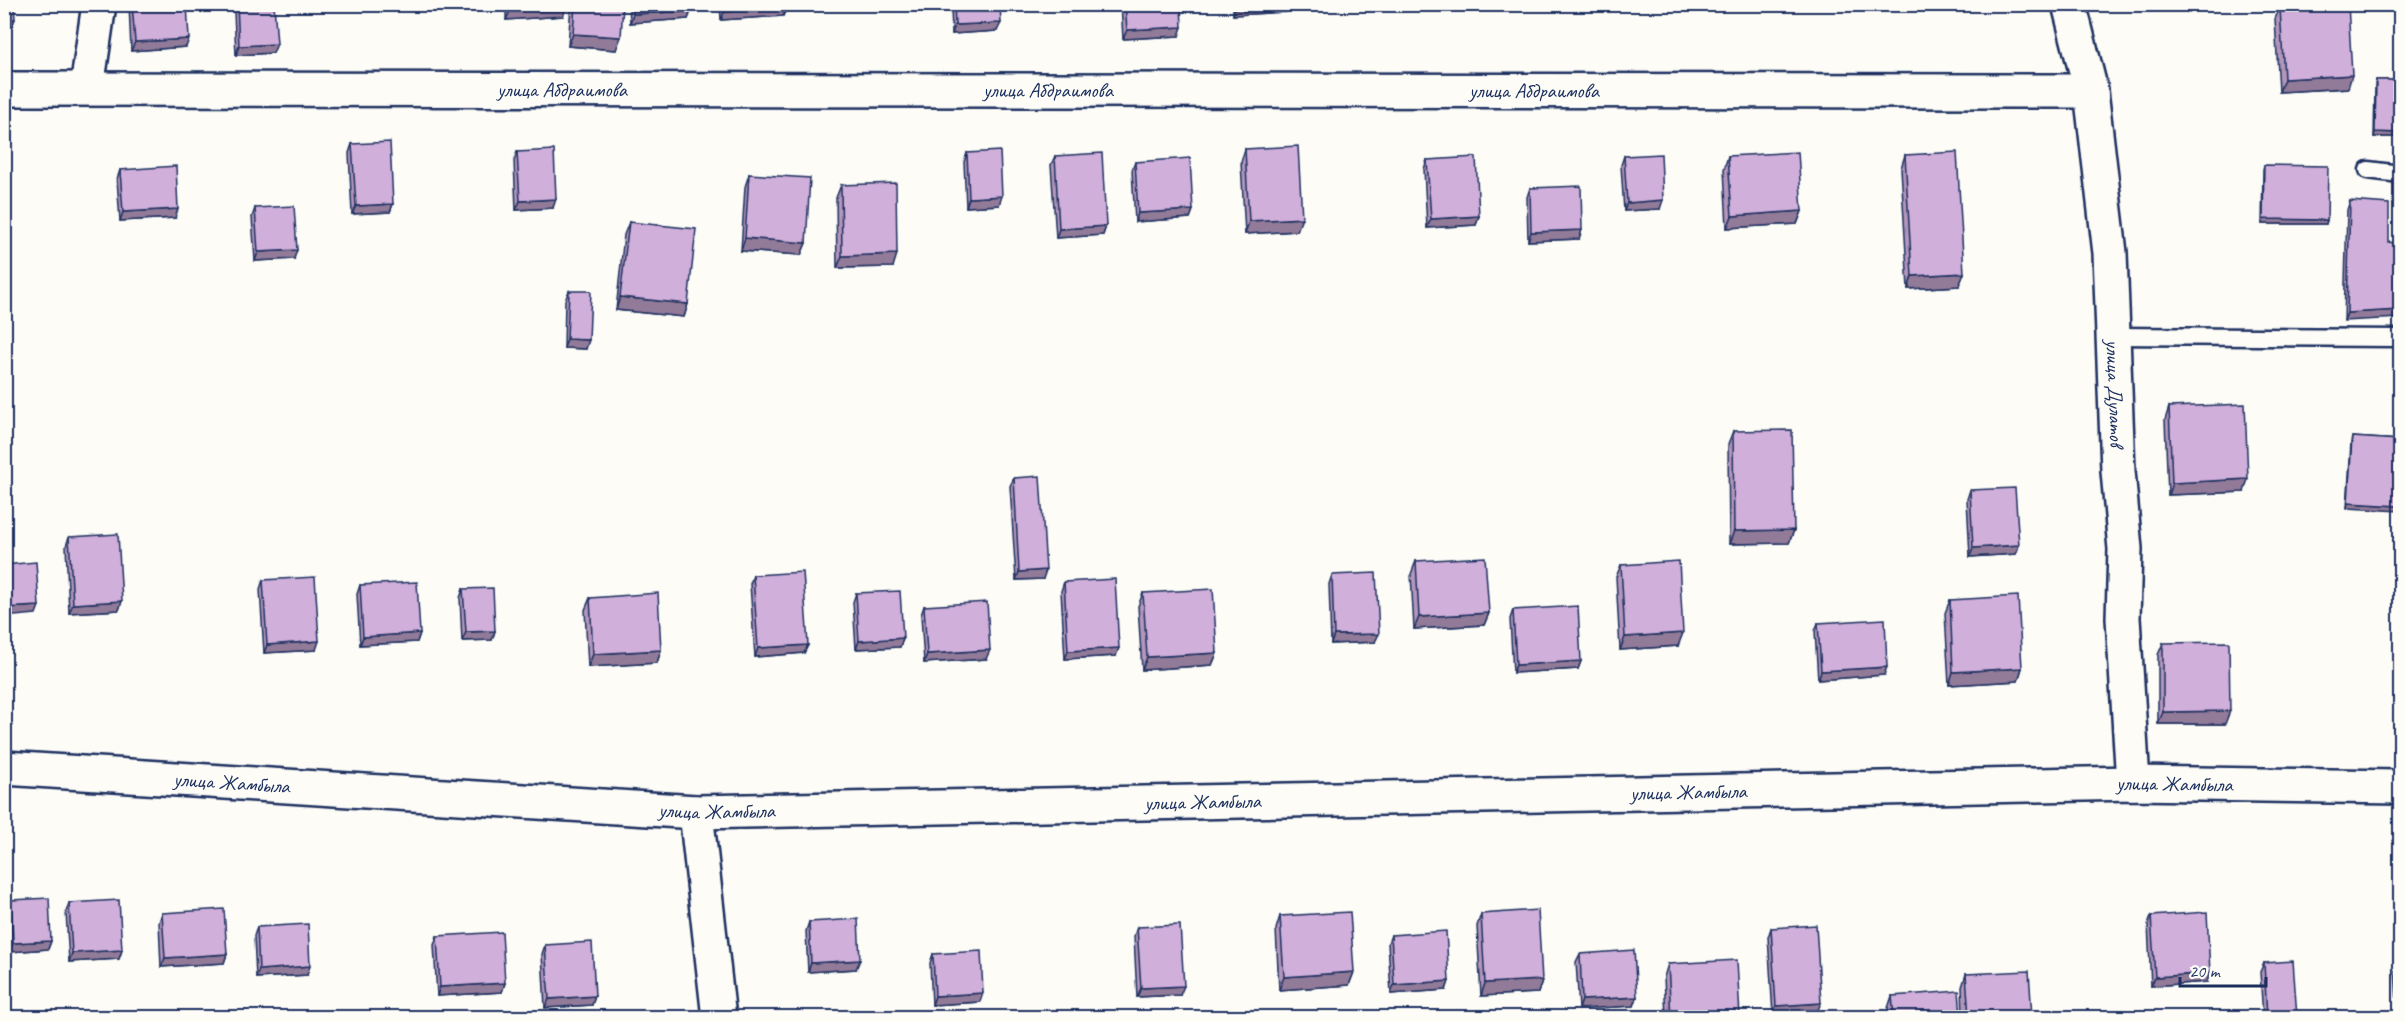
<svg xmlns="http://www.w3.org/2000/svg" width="2405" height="1022" font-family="Caveat,sans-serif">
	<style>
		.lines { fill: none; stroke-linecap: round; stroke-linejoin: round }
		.lane-casing { stroke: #1b2f5e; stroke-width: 21 }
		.street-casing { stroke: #1b2f5e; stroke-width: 38 }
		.lane { stroke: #fdfcf7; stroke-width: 16 }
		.street { stroke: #fdfcf7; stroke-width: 33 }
		.wall { fill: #b396bb; stroke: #1b2f5e; stroke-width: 1.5 }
		.shaded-wall { fill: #927a99; stroke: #1b2f5e; stroke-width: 1.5 }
		.building { fill: #d0afda; stroke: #1b2f5e; stroke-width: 1.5 }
		.labels { text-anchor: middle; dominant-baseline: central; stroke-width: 4.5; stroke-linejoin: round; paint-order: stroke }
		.street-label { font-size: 21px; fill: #1b2f5e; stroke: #fdfcf7 }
	</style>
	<rect width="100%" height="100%" fill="#fdfcf7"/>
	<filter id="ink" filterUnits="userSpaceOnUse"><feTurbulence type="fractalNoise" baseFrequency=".0167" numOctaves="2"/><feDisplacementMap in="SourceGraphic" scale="12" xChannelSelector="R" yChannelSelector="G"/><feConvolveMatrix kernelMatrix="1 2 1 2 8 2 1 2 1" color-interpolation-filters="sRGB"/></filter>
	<g filter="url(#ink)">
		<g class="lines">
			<defs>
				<path id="lane" d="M2368,170L2400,174
					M2113,336L2400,338"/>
				<g id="street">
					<path id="s1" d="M2069,4L2091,91L2110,253L2118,471L2125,549L2123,618L2133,783"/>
					<path d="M87,88L99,4"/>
					<path id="s2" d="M4,89L2091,91"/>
					<path id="s3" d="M4,768L696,812L2133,783L2400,787"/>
					<path d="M696,812L719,1018"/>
				</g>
			</defs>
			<use href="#lane" class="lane-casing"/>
			<use href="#street" class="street-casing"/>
			<use href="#lane" class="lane"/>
			<use href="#street" class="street"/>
		</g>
		<path class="wall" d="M129,4H187L186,47L131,51Z
			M236,4H274L273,53L236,55L234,12Z
			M506,4H566V8L563,16L506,20Z
			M571,4H623L616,50L568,46Z
			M629,4H691V11L688,19L630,23Z
			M720,4H786L783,16L721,20Z
			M952,4H1000L997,31L952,34L951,8Z
			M1121,4H1181L1179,36L1123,39Z
			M1233,4H1288L1286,12L1233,15Z
			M2280,7L2348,88L2279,92L2275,19Z
			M2376,80H2400V137H2374L2375,84Z
			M352,144L393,204L390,212L352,214L349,153Z
			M1245,149L1297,231L1245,234L1241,162Z
			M517,152L553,208L516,210L514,161Z
			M967,153L999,205L966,207L964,162Z
			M1905,155L1964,273L1959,286L1908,289L1901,168Z
			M1055,156L1106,226L1103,235L1056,238L1051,165Z
			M1624,156L1660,209L1624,211L1621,165Z
			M1728,156L1802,211L1797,224L1727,228L1724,169Z
			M1427,160L1479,216L1476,225L1427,228L1424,169Z
			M1135,162L1193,210L1190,218L1135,222L1132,170Z
			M2264,165L2327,220L2326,224H2262L2263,169Z
			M120,170L175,218L120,221L117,179Z
			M749,174L806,243L801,255L741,251L745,187Z
			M841,185L893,267L837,268L836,198Z
			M1530,188L1579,239L1528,241L1527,197Z
			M2350,201L2389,242L2344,321L2347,210Z
			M255,208L294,259L255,261L252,217Z
			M629,222L688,304L684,317L616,310L624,235Z
			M569,291L586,349L564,348L565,300Z
			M2169,407L2244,492L2168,495L2165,420Z
			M1733,431L1794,530L1789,543L1729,544L1728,444Z
			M2352,437L2400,440L2347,508L2351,442Z
			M1014,478L1043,579L1016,580L1010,486Z
			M1970,490L2019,545L2016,554L1970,557L1967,499Z
			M69,537L122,601L119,610L69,613L66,546Z
			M1416,561L1489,613L1484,625L1414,629L1411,574Z
			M1621,565L1678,646L1620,650L1616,577Z
			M753,575L808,645L804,653L755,657L750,584Z
			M1332,575L1375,642L1331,644L1329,584Z
			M263,580L316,650L264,653L260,589Z
			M1064,582L1116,656L1065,659L1061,591Z
			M360,585L420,633L417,642L360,645L357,594Z
			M463,589L495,631L492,640L462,641L460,598Z
			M856,593L903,638L900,647L856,649L853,602Z
			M1143,593L1217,653L1212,665L1142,670L1138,606Z
			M590,598L661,650L657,663L588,667L585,610Z
			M1950,600L2022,668L2018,681L1949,685L1945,613Z
			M924,606L986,659L924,663L921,615Z
			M1513,610L1581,661L1578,669L1513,673L1510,619Z
			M1818,623L1884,675L1818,680L1815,631Z
			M2163,643L2225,724H2158V655Z
			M11,900L51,941L48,949L10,952L7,909Z
			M69,903L122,950L119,959L69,962L66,912Z
			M162,913L227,954L224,963L161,967L159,922Z
			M1481,914L1542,980L1538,993L1481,996L1477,926Z
			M1280,916L1354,972L1349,985L1279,990L1276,929Z
			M2151,916L2207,982L2151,986L2148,925Z
			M809,922L856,969L808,972L806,931Z
			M257,927L307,975L256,978L254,936Z
			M1137,927L1180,995L1137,997L1134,936Z
			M1771,928L1817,1012L1773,1015L1768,937Z
			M1391,935L1449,981L1446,990L1391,994L1388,943Z
			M437,936L505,983L502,992L437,996L434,945Z
			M545,945L595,996L592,1005L545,1008L542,954Z
			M933,954L980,1002L932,1005L930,963Z
			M1580,954L1637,997L1634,1006L1579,1009L1576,962Z
			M2399,962H2400V1017H2398L2395,971Z
			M2264,963L2297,1017H2263L2260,972Z
			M1668,964L1740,1017H1666L1664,977Z
			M1966,974L2032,1017H1963L1962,987Z
			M1892,996L1961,1017H1888V1008Z"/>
		<path class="shaded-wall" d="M834,4H861L833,6Z
			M1272,4H1288L1286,12L1233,15L1236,7Z
			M1490,4H1536L1535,6L1489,7Z
			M566,8L563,16L506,20L510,11Z
			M787,8L783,16L721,20L724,12Z
			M691,11L688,19L630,23L633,14Z
			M4,19H15L12,27L4,28Z
			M1001,23L997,31L952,34L955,25Z
			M1182,27L1179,36L1123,39L1127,30Z
			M573,34L621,37L616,50L568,46Z
			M189,39L186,47L131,51L135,42Z
			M277,44L273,53L236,55L239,46Z
			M2352,75L2348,88L2279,92L2284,79Z
			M2375,132L2400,133V137H2374Z
			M1002,196L999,205L966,207L969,198Z
			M556,199L553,208L516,210L520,201Z
			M1663,200L1660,209L1624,211L1627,203Z
			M393,204L390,212L352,214L356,206Z
			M178,209L175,218L120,221L123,212Z
			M1193,210L1190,218L1135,222L1138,213Z
			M1802,211L1797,224L1727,228L1732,216Z
			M1479,216L1476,225L1427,228L1431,219Z
			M1302,218L1297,231L1245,234L1249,221Z
			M2263,219L2327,220L2326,224H2262Z
			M1106,226L1103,235L1056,238L1059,229Z
			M1582,230L1579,239L1528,241L1531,232Z
			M745,238L806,243L801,255L741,251Z
			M297,250L294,259L255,261L258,252Z
			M897,254L893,267L837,268L842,256Z
			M1964,273L1959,286L1908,289L1912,276Z
			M620,297L688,304L684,317L616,310Z
			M2400,310V318L2344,321L2347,313Z
			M567,339L589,340L586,349L564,348Z
			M2248,479L2244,492L2168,495L2172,483Z
			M2348,503L2400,506V511L2347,508Z
			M1794,530L1789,543L1729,544L1734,531Z
			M2019,545L2016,554L1970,557L1973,548Z
			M1046,570L1043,579L1016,580L1019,572Z
			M122,601L119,610L69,613L73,604Z
			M39,606L36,614L4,617V608Z
			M1489,613L1484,625L1414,629L1419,617Z
			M495,631L492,640L462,641L466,632Z
			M420,633L417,642L360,645L363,637Z
			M1683,633L1678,646L1620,650L1625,637Z
			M1379,634L1375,642L1331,644L1334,635Z
			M903,638L900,647L856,649L859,641Z
			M319,641L316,650L264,653L267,645Z
			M808,645L804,653L755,657L758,648Z
			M1119,648L1116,656L1065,659L1068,651Z
			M661,650L657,663L588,667L593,654Z
			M990,650L986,659L924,663L927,654Z
			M1217,653L1212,665L1142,670L1147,657Z
			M1581,661L1578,669L1513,673L1516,665Z
			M1887,667L1884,675L1818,680L1821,671Z
			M2022,668L2018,681L1949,685L1953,672Z
			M2230,711L2225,724H2158L2163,712Z
			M51,941L48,949L10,952L13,943Z
			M122,950L119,959L69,962L72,953Z
			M227,954L224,963L161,967L165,958Z
			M860,960L856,969L808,972L811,963Z
			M310,966L307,975L256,978L259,970Z
			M1354,972L1349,985L1279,990L1284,977Z
			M2210,973L2207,982L2151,986L2155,977Z
			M1542,980L1538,993L1481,996L1485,983Z
			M1449,981L1446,990L1391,994L1394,985Z
			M505,983L502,992L437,996L440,987Z
			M1184,986L1180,995L1137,997L1141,988Z
			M983,993L980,1002L932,1005L935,996Z
			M595,996L592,1005L545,1008L549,999Z
			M1637,997L1634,1006L1579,1009L1582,1000Z
			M1821,1003L1817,1012L1773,1015L1776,1006Z"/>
		<path class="building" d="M4,4H14L15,19H4Z
			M132,4H187L189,39L135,42Z
			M237,4H274L277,44L239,46Z
			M509,4H566V8L510,11Z
			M575,4H623L621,37L573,34Z
			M633,4H691V11L633,14Z
			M724,4H786L787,8L724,12Z
			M954,4H1000L1001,23L955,25Z
			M1125,4H1181L1182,27L1127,30Z
			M1236,4H1272L1236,7Z
			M2316,4H2348L2352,75L2284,79L2280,7Z
			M2376,80H2400V133L2375,132Z
			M390,142L393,204L356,206L352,144Z
			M1298,146L1302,218L1249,221L1245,149Z
			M554,150L556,199L520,201L517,152Z
			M1000,151L1002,196L969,198L967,153Z
			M1798,152L1802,211L1732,216L1728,156Z
			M1957,152L1964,273L1912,276L1905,155Z
			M1102,153L1106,226L1059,229L1055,156Z
			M1661,154L1663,200L1627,203L1624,156Z
			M1476,157L1479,216L1431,219L1427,160Z
			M1190,158L1193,210L1138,213L1135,162Z
			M2264,165L2328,166L2327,220L2263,219Z
			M176,166L178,209L123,212L120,170Z
			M749,174L810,178L806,243L745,238Z
			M896,183L897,254L842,256L841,185Z
			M1581,186L1582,230L1531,232L1530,188Z
			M2350,201L2389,204V242L2400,244V310L2347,313Z
			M294,206L297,250L258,252L255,208Z
			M629,222L696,229L688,304L620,297Z
			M569,291H591L589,340L567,339Z
			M2245,404L2248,479L2172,483L2169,407Z
			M1792,430L1794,530L1734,531L1733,431Z
			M2352,437L2400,440V506L2348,503Z
			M1040,476L1046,570L1019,572L1014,478Z
			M2015,488L2019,545L1973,548L1970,490Z
			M118,534L122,601L73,604L69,537Z
			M1485,557L1489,613L1419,617L1416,561Z
			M1679,561L1683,633L1625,637L1621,565Z
			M36,562L39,606L4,608V565Z
			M803,572L808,645L758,648L753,575Z
			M1376,573L1379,634L1334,635L1332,575Z
			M315,577L319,641L267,645L263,580Z
			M1115,579L1119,648L1068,651L1064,582Z
			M417,582L420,633L363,637L360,585Z
			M493,588L495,631L466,632L463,589Z
			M1213,589L1217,653L1147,657L1143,593Z
			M900,591L903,638L859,641L856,593Z
			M658,593L661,650L593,654L590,598Z
			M2018,596L2022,668L1953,672L1950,600Z
			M987,602L990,650L927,654L924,606Z
			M1578,606L1581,661L1516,665L1513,610Z
			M1885,619L1887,667L1821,671L1818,623Z
			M2229,642L2230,711L2163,712V643Z
			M49,898L51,941L13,943L11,900Z
			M119,900L122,950L72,953L69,903Z
			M224,909L227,954L165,958L162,913Z
			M1538,910L1542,980L1485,983L1481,914Z
			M1350,912L1354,972L1284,977L1280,916Z
			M2207,912L2210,973L2155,977L2151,916Z
			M858,919L860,960L811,963L809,922Z
			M308,924L310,966L259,970L257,927Z
			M1180,925L1184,986L1141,988L1137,927Z
			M1816,925L1821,1003L1776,1006L1771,928Z
			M1446,931L1449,981L1394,985L1391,935Z
			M502,932L505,983L440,987L437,936Z
			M592,942L595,996L549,999L545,945Z
			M1634,950L1637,997L1582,1000L1580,954Z
			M981,951L983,993L935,996L933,954Z
			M1737,960L1740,1017H1671L1668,964Z
			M2293,961L2297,1017H2267L2264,963Z
			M2399,962H2400V993Z
			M2029,971L2032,1017H1969L1966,974Z
			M1959,991L1961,1017H1894L1892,996Z"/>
	</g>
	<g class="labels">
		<g class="street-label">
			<text stroke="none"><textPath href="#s2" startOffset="558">улица Абдраимова</textPath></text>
			<text stroke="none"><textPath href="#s2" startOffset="1044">улица Абдраимова</textPath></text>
			<text stroke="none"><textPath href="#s2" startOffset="1530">улица Абдраимова</textPath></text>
			<text stroke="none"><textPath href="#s1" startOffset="393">улица Дулатов</textPath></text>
			<text stroke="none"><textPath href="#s3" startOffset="228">улица Жамбыла</textPath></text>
			<text stroke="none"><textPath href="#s3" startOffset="2172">улица Жамбыла</textPath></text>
			<text stroke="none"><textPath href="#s3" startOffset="1686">улица Жамбыла</textPath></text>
			<text stroke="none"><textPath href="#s3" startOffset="1200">улица Жамбыла</textPath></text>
			<text stroke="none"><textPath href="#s3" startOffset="714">улица Жамбыла</textPath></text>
		</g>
	</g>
	<rect width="2405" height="1022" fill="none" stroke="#fdfcf7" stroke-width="24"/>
	<rect x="12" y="12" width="2381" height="998" fill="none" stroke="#1b2f5e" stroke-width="2" filter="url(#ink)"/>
	<path d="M2180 977v9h86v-9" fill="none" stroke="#1b2f5e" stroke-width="3"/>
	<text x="2189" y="977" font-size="18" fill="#1b2f5e" stroke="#fdfcf7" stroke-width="4.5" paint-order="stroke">20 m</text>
</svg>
